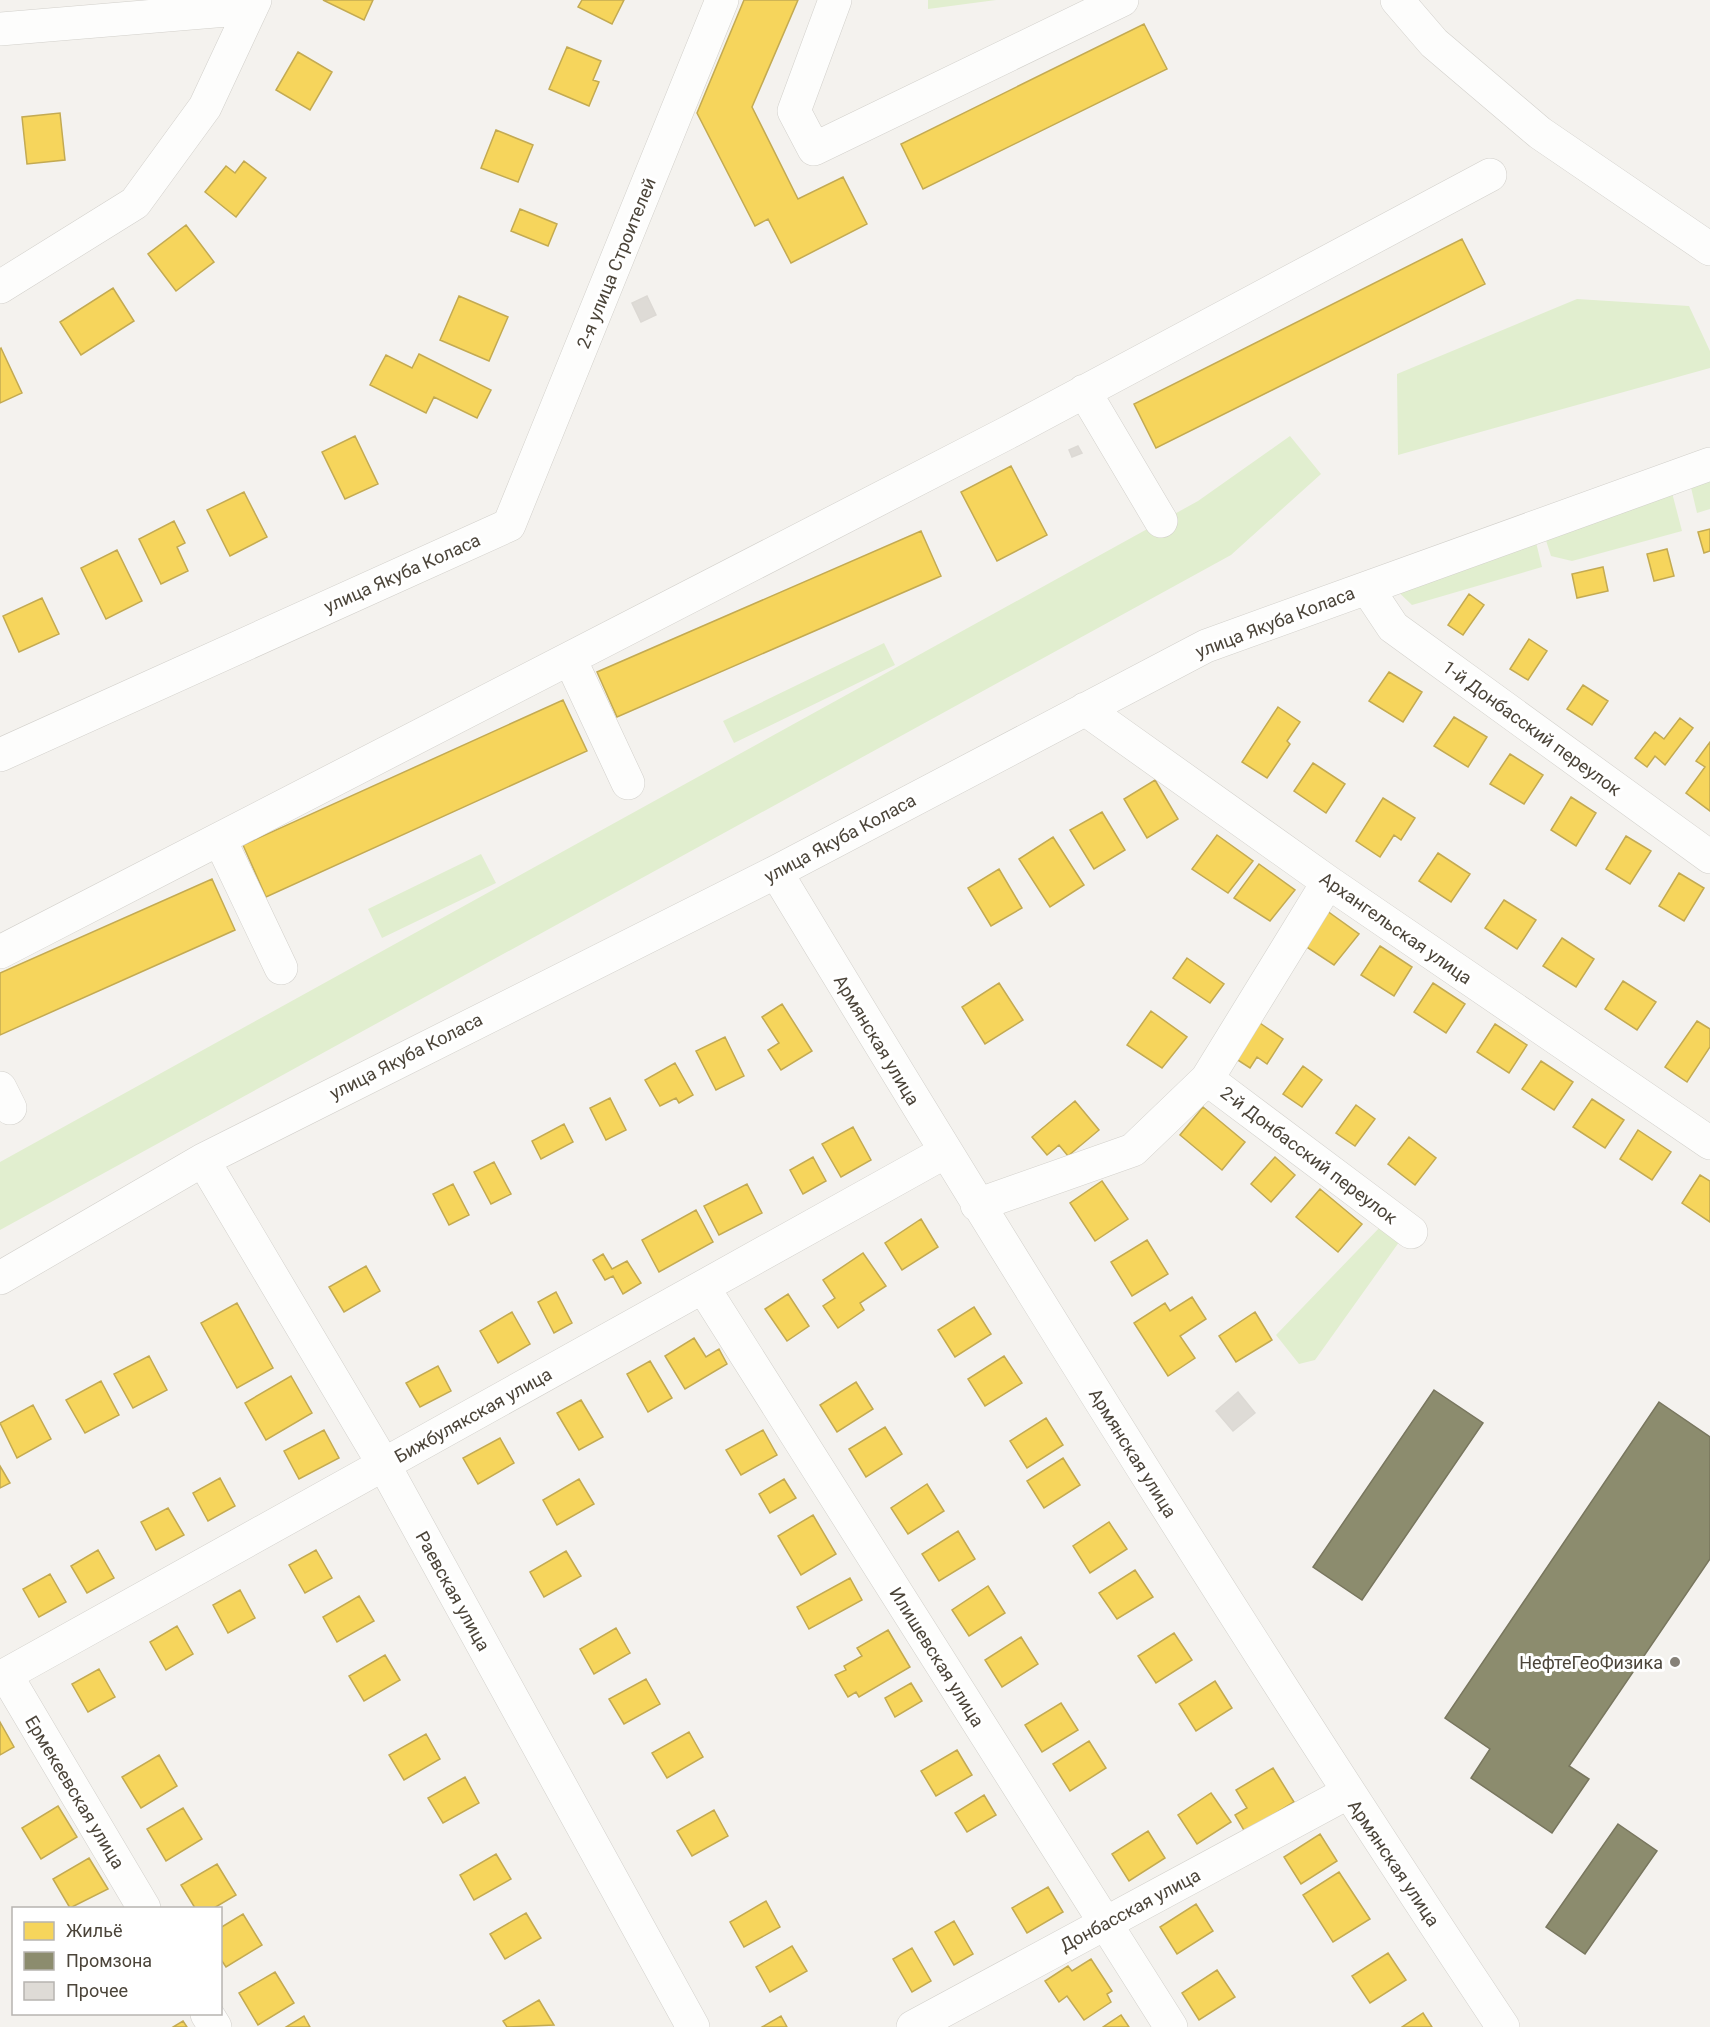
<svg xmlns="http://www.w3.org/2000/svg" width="1710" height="2027" font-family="Roboto,sans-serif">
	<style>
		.green { fill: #e1eecf }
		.homes { fill: #f6d55c; stroke: #c3aa52; stroke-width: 1.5 }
		.industry { fill: #8c8c6e; stroke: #78765e; stroke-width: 1.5 }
		.building { fill: #dedbd6; stroke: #dcd9d4; stroke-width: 1.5 }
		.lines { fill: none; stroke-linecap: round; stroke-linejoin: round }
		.minor-casing { stroke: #d2d0cb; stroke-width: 34 }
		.minor { stroke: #fdfdfc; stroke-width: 33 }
		.poi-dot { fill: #868178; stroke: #fff; stroke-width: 2 }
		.labels { text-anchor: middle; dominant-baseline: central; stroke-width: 6; stroke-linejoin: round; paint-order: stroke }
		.street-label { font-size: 18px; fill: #4b4439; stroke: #fff }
		.poi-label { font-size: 18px; fill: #4b4439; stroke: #fff; text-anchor: end }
	</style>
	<rect width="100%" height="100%" fill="#f4f2ee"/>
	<path class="green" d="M928,0H996L928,9Z
		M1577,299L1689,306L1710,351V368L1398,455L1397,374Z
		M1290,436L1321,474L1231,555L0,1230V1162L1198,501Z
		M1710,471V509L1697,513L1689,479Z
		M1670,485L1682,531L1572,561L1551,556L1542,528Z
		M1533,530L1542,567L1412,605L1390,584Z
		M884,643L895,665L734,743L723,721Z
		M481,854L496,883L382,938L368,909Z
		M1382,1225L1402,1238L1315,1360L1299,1364L1276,1335Z"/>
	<path class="homes" d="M323,0H373L364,20Z
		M582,0H624L612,24L578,7Z
		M744,0H798L752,107L798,199L843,177L867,224L791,263L768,219L755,226L697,113Z
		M1144,24L1167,69L923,189L901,144Z
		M567,47L601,61L593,80L599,82L589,106L549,89Z
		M298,52L332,72L310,110L276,90Z
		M60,113L65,160L27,164L22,117Z
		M496,130L533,145L518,182L481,168Z
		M244,161L266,178L236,217L205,192L226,166L235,173Z
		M520,209L557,224L548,246L511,231Z
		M186,225L214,262L176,291L148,254Z
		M1462,239L1485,284L1156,448L1134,404Z
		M113,288L134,321L81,355L60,322Z
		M459,296L508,317L489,361L440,340Z
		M1,348L22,393L0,403V349Z
		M419,354L491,390L477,418L434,397L426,413L370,385L386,355L412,368Z
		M355,436L378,484L345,499L322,452Z
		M1011,466L1047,535L997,561L961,492Z
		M244,492L267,537L230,556L207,510Z
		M174,521L185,543L177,547L188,571L161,584L139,539Z
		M1710,529V551L1704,553L1698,532Z
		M921,531L941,576L617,717L597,672Z
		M1667,549L1674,576L1654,581L1647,554Z
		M117,550L142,601L106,619L81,568Z
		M1603,567L1608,591L1577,598L1572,574Z
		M1469,594L1484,605L1463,635L1448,625Z
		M42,598L59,634L19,652L3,616Z
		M1529,639L1547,651L1528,680L1510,669Z
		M1389,672L1422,692L1403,722L1369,701Z
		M1583,685L1608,701L1592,725L1567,709Z
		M563,700L587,751L266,897L243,845Z
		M1278,707L1300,722L1287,741L1290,744L1267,778L1242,762Z
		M1454,717L1487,737L1468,767L1434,746Z
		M1680,718L1693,728L1665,765L1655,756L1647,767L1635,758L1655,732L1664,739Z
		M1710,742V811L1686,793L1705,767L1696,761Z
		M1510,754L1543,775L1524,804L1490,784Z
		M1313,763L1345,784L1326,813L1294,791Z
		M1155,780L1178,819L1147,838L1124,799Z
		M1571,797L1596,813L1576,846L1551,830Z
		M1383,798L1415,818L1401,840L1394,835L1380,857L1356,841Z
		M1102,812L1125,850L1094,869L1070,830Z
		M1217,835L1253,861L1228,893L1192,869Z
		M1626,836L1651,851L1630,884L1606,869Z
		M1053,837L1084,885L1050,907L1019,859Z
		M1438,853L1470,874L1451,902L1419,881Z
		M1259,864L1295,890L1270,921L1234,898Z
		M999,869L1022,908L991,926L968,888Z
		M1679,873L1704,888L1684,921L1659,906Z
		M212,879L235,930L0,1035V973Z
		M1504,900L1536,920L1517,949L1485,928Z
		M1323,908L1359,934L1334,965L1299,942Z
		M1562,938L1594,959L1576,987L1543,966Z
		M1380,946L1412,967L1394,996L1361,975Z
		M1187,958L1224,984L1210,1003L1173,978Z
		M1623,981L1656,1002L1637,1030L1605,1009Z
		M999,983L1023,1020L985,1044L962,1007Z
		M1433,983L1465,1004L1446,1033L1414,1012Z
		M782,1004L812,1051L781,1070L768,1050L779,1043L762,1017Z
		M1151,1011L1187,1037L1162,1068L1127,1045Z
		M1254,1019L1283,1039L1267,1064L1257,1057L1250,1068L1230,1055Z
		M1697,1021L1710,1029V1047L1687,1082L1665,1067Z
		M1495,1024L1527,1045L1509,1073L1477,1052Z
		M725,1037L744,1076L716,1090L696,1051Z
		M1541,1061L1573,1082L1554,1110L1522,1089Z
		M675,1063L693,1095L679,1103L676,1098L660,1106L645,1080Z
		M1303,1066L1322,1080L1302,1107L1283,1094Z
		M610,1098L626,1130L606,1140L590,1108Z
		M1592,1099L1624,1120L1605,1148L1573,1127Z
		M1075,1101L1099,1130L1068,1156L1059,1145L1047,1155L1032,1137Z
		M1356,1105L1375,1119L1355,1146L1336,1133Z
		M1203,1107L1245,1142L1222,1170L1180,1135Z
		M564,1124L573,1142L541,1159L532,1141Z
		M853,1127L871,1160L841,1177L822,1144Z
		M1638,1130L1671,1152L1652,1180L1620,1159Z
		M1409,1137L1436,1158L1415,1185L1388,1164Z
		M813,1157L826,1181L803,1194L790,1170Z
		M1275,1157L1295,1175L1271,1202L1251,1184Z
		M494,1162L511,1194L491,1204L474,1172Z
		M1700,1175L1710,1181V1222L1682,1203Z
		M1102,1181L1128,1219L1095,1241L1070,1203Z
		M453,1184L469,1215L449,1225L433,1194Z
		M747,1184L762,1213L719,1235L704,1206Z
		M1320,1189L1362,1224L1338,1252L1296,1217Z
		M696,1210L713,1242L659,1272L642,1240Z
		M921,1219L938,1247L902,1270L885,1243Z
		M1147,1240L1168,1274L1132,1296L1111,1262Z
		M863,1253L886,1286L860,1303L864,1310L838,1328L823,1306L835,1298L823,1280Z
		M603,1254L612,1269L627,1261L641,1283L623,1294L613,1276L605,1280L593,1260Z
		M366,1266L380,1291L344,1312L329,1287Z
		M556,1292L572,1323L554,1333L538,1302Z
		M788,1294L809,1326L787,1341L765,1309Z
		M1192,1297L1206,1319L1180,1336L1195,1358L1168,1376L1134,1323L1165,1303L1170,1311Z
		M237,1303L273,1368L237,1388L201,1323Z
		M974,1307L991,1334L955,1357L938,1330Z
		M512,1312L530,1344L498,1363L480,1331Z
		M1255,1312L1272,1340L1236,1362L1219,1336Z
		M694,1338L706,1357L719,1349L727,1364L685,1389L665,1356Z
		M149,1356L167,1390L133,1408L114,1374Z
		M1004,1356L1022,1383L985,1406L968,1379Z
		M650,1361L672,1398L648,1412L627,1374Z
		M438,1366L451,1391L420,1407L406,1383Z
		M291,1376L312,1413L266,1440L245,1403Z
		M101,1381L119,1415L85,1433L66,1400Z
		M856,1382L873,1409L837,1432L820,1405Z
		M581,1400L603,1437L579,1450L557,1413Z
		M33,1405L51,1439L17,1458L0,1423Z
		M1046,1418L1063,1445L1027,1468L1010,1441Z
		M885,1427L902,1454L866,1477L849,1449Z
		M324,1430L339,1458L299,1479L284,1451Z
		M763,1430L777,1455L741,1475L726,1450Z
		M500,1438L514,1463L478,1484L463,1458Z
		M1063,1458L1080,1485L1044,1508L1027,1481Z
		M0,1466L10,1483L0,1488Z
		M220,1478L235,1506L208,1521L193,1493Z
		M579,1479L594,1504L557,1525L543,1500Z
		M784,1479L796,1498L770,1513L759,1494Z
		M927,1484L944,1511L908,1534L891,1508Z
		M168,1508L184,1535L156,1550L141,1522Z
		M813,1515L836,1554L801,1575L778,1536Z
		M1109,1522L1127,1549L1090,1573L1073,1546Z
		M958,1531L975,1559L939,1581L922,1554Z
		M98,1550L114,1578L87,1593L71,1566Z
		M316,1550L332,1578L305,1593L289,1565Z
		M566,1551L581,1576L544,1597L530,1572Z
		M1135,1570L1153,1597L1117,1619L1099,1593Z
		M50,1574L66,1602L39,1617L23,1589Z
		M850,1578L862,1600L809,1629L797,1607Z
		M988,1586L1005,1613L969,1636L952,1610Z
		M240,1590L255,1618L228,1633L213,1605Z
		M359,1596L374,1621L337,1642L323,1617Z
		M177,1626L193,1654L166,1670L150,1642Z
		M616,1628L630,1653L594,1674L580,1649Z
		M888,1630L910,1667L859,1697L856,1692L848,1697L835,1675L846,1670L844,1666L862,1656L857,1648Z
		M1174,1633L1192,1660L1156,1683L1138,1656Z
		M1021,1637L1038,1664L1002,1687L985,1660Z
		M385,1655L400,1680L364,1701L349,1676Z
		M99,1669L115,1697L88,1712L72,1684Z
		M646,1679L660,1704L624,1724L609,1699Z
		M1215,1681L1232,1708L1196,1731L1179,1704Z
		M911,1683L922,1701L895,1717L885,1698Z
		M1061,1703L1078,1730L1042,1752L1025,1725Z
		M0,1722L14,1747L0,1755Z
		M689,1732L703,1757L667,1778L652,1753Z
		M426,1734L440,1759L404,1780L389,1755Z
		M1089,1741L1106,1768L1070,1791L1053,1764Z
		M957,1750L972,1775L936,1796L921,1771Z
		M159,1755L177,1786L141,1808L122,1777Z
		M1273,1768L1294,1802L1245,1832L1235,1815L1247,1808L1236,1790Z
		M465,1777L479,1803L443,1823L428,1798Z
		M1211,1793L1231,1822L1197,1844L1178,1815Z
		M984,1795L996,1815L967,1832L955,1813Z
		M58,1806L77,1837L41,1859L22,1828Z
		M183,1808L202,1839L166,1861L147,1829Z
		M714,1810L728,1836L692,1856L677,1831Z
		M1148,1831L1165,1858L1129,1881L1112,1854Z
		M1320,1834L1337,1861L1301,1884L1284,1857Z
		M496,1854L511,1879L474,1900L460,1875Z
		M89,1858L108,1889L70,1908L53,1879Z
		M217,1864L236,1895L214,1908H195L181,1885Z
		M1339,1872L1370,1919L1333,1942L1303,1895Z
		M1048,1887L1063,1912L1027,1933L1012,1908Z
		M766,1901L780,1927L744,1947L730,1922Z
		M1196,1904L1213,1931L1177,1954L1160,1927Z
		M526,1913L541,1938L505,1959L490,1934Z
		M243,1914L262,1945L226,1967L220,1958V1928Z
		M954,1921L973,1954L954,1965L935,1932Z
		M792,1946L807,1971L770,1992L756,1967Z
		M912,1948L931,1981L912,1992L893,1959Z
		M1388,1953L1406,1980L1370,2003L1352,1976Z
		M1091,1959L1112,1991L1107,1994L1111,2002L1084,2020L1067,1996L1059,2002L1045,1981L1068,1966L1072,1971Z
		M1217,1970L1235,1997L1199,2020L1182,1993Z
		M275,1972L294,2003L258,2025L239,1993Z
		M539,2000L554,2025L507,2027L503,2021Z
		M1423,2013L1432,2027H1402Z
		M1121,2015L1129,2027H1103Z
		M304,2016L310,2027H286Z
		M781,2016L787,2027H762Z
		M183,2021L187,2027H173Z"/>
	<path class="industry" d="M1434,1390L1483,1423L1362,1600L1313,1567Z
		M1659,1402L1710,1437V1559L1569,1766L1589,1779L1552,1833L1471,1778L1490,1749L1445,1718Z
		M1618,1824L1657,1851L1585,1954L1546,1927Z"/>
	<path class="building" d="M647,296L656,315L641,322L632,303Z
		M1078,446L1082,453L1072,457L1069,450Z
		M1238,1392L1255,1413L1233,1431L1216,1411Z"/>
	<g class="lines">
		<defs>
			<path id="minor" d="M835,0L794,111L814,149L1122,0
				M1397,0L1434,43L1540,133L1710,249
				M0,29L251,8
				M0,287L135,203L205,107L255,0
				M1084,391L1161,521
				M1367,588L1393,627L1710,857
				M570,659L628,783
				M1085,709L1328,882L1710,1143
				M0,755L509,525L722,0
				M220,840L281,968
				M776,872C1011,1261 1251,1648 1503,2027
				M0,952L1007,433L1490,175
				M1207,1079L1328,882
				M0,1088L10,1108
				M203,1160L384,1465L693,2027
				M977,1205L1133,1150L1207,1079L1411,1232
				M0,1278L203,1160L776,872L1206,646L1710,464
				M703,1287L1171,2027
				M6,1675L144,1908
				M0,1678L945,1152
				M207,2014L215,2027
				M913,2027L1347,1793"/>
		</defs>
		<use href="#minor" class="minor-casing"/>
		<use href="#minor" class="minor"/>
	</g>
	<circle class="poi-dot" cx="1675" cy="1662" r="6"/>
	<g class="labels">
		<g class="street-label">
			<text transform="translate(616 263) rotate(-68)">2-я улица Строителей</text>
			<text transform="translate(402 573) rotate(-24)">улица Якуба Коласа</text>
			<text transform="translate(1275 622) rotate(-21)">улица Якуба Коласа</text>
			<text transform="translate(1532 728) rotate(36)">1-й Донбасский переулок</text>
			<text transform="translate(840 838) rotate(-28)">улица Якуба Коласа</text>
			<text transform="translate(1396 928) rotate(35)">Архангельская улица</text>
			<text transform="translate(877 1040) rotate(59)">Армянская улица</text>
			<text transform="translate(406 1056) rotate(-27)">улица Якуба Коласа</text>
			<text transform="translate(1309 1155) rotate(37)">2-й Донбасский переулок</text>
			<text transform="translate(473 1415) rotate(-29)">Бижбулякская улица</text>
			<text transform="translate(1133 1453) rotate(58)">Армянская улица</text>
			<text transform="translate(453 1591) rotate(61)">Раевская улица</text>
			<text transform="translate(937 1657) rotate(58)">Илишевская улица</text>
			<text transform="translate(75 1792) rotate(59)">Ермекеевская улица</text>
			<text transform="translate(1394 1863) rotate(56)">Армянская улица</text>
			<text transform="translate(1130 1910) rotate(-28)">Донбасская улица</text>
		</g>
		<g class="poi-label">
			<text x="1663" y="1662">НефтеГеоФизика</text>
		</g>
	</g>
	<rect x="12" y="1907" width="210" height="108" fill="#ffffff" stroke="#b7b4b0" stroke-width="1.5"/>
	<rect x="24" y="1922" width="30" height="18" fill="#f6d55c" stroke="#b7b4b0" stroke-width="1.5"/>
	<text x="66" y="1937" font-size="18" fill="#4b4439">Жильё</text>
	<rect x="24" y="1952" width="30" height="18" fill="#8c8c6e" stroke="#b7b4b0" stroke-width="1.5"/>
	<text x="66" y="1967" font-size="18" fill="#4b4439">Промзона</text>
	<rect x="24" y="1982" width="30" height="18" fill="#dedbd6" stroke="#b7b4b0" stroke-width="1.5"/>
	<text x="66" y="1997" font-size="18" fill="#4b4439">Прочее</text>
</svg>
